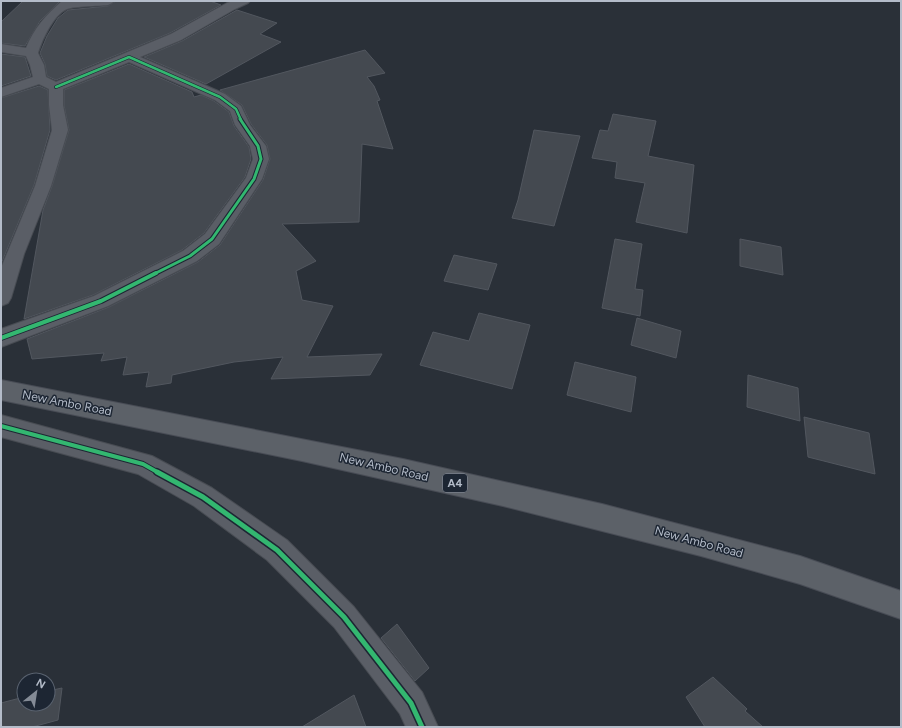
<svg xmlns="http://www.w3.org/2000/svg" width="902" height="728" font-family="Figtree,sans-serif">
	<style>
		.building { fill: #444950; stroke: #52575f }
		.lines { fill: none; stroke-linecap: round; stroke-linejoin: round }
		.street-casing { stroke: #484c53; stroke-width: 2 }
		.primary-casing { stroke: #484c55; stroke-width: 2 }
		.street { fill: #5a5e66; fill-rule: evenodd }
		.primary { fill: #5c6168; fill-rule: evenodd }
		.cycleway-far3-casing { stroke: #1d2633; stroke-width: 4 }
		.cycleway-far2-casing { stroke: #1d2633; stroke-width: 5 }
		.cycleway-far1-casing { stroke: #1d2633; stroke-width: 6 }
		.cycleway-casing { stroke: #1d2633; stroke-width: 8 }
		.cycleway-far3 { stroke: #33b770; stroke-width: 2.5 }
		.cycleway-far2 { stroke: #33b770; stroke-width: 3 }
		.cycleway-far1 { stroke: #33b770; stroke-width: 4 }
		.cycleway { stroke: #33b770; stroke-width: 5 }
		.labels { text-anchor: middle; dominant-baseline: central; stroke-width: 3; stroke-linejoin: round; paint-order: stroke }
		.shield { fill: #1d2633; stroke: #878f9c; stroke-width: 1 }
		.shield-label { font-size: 11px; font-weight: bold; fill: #b4bcc9 }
		.street-label { font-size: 12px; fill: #b4bcc9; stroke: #1d2633 }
	</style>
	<rect width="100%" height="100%" fill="#2a3038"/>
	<path class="building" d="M23,1H60L40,21L25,46L1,43V22Z
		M116,1H210L221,5L170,33L56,80L47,76L45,64L40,53L47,36L58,18L68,10L108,6Z
		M237,10L277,23L260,34L281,42L206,84L144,57L182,41Z
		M365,50L385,73L367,77L374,86L380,100L377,101L393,149L362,144L359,222L282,224L316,261L296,271L302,300L333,306L307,357L382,354L370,375L271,379L283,357L234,362L172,375L171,383L146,387L149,372L123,375L127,357L101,361L104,353L32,359L27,339L109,307L198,262L220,245L263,180L270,159L267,145L251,124L242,105L220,90Z
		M1,54L25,57L31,76L1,86Z
		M129,64L192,92L194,97L201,95L214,101L229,112L234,126L249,147L251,159L245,177L204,233L182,250L93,295L24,319L43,210L52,186L69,130L64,105V90Z
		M39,86L48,90L50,130L34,185L1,264V98Z
		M613,114L656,121L648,156L694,165L687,233L636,222L645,183L615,178L617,162L592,158L600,130L608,131Z
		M534,130L580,136L554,226L512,218L518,200Z
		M615,239L642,244L635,289L643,290L640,316L602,308Z
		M740,239L781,247L783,275L740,266Z
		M454,255L497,264L488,290L444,281Z
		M479,313L530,325L512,389L420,365L433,332L469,341Z
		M637,318L681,331L676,358L631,345Z
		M575,362L636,377L631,412L567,395Z
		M748,375L798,388L800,421L747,407Z
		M804,417L869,433L875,474L808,457Z
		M397,624L429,668L415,681L381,638Z
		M713,677L747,709L745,711L763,727H705L686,697Z
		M62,688L58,720L32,727H1V703L24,697V704H48V691Z
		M354,695L366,727H302Z"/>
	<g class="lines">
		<defs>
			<path id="street" d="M62,1H114L112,3L108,5C98,6 75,6 67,9C53,15 42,40 38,53L44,65L46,77L56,82L171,34L227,3L233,1H250L248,3L235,9L181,40L140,57L225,94L241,106L250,125L266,146L269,159L262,179L219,244L197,261L108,306L1,347V329L94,296L183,251L205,234L246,178L253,159L250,146L235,125L230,111L215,100L129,62L63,89V105L68,130L51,186L24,254L11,298L8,303L1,306V268L35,186L52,130L49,105V89L39,84L1,97V88L33,77L30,65L26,56L1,52V44L26,48C34,28 46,15 62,1Z
				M1,415L152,456L212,488L287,540L354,607L422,692L438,727H406L400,714L334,627L267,560L194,506L138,474L1,437Z"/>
			<path id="primary" d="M1,380L403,459L602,504L800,556L901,591V619L800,584L701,556L503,506L302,461L1,400Z"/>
		</defs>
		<use href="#street" class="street-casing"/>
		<use href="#primary" class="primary-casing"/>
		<use href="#street" class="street"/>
		<use href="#primary" class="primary"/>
		<defs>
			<path id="cycleway-far3" d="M56,87L129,57L220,97L236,109L241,120"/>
			<path id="cycleway-far2" d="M154,274L190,256L212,239L254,179L261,159L258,146L240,119"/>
			<path id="cycleway-far1" d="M1,338L101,301L156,273
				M1,426L143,464L159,473"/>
			<path id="cycleway" d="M157,472L203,497L277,550L344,617L411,703L422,727"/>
		</defs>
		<use href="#cycleway-far3" class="cycleway-far3-casing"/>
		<use href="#cycleway-far2" class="cycleway-far2-casing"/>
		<use href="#cycleway-far1" class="cycleway-far1-casing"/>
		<use href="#cycleway" class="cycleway-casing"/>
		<use href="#cycleway-far3" class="cycleway-far3"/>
		<use href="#cycleway-far2" class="cycleway-far2"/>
		<use href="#cycleway-far1" class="cycleway-far1"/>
		<use href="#cycleway" class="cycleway"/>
	</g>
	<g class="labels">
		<rect class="shield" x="443" y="474" width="24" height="18" rx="3"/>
		<g class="shield-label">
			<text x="455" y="483">A4</text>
		</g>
		<g class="street-label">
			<text transform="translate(67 403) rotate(11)">New Ambo Road</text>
			<text transform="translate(384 467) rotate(13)">New Ambo Road</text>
			<text transform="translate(699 542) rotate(15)">New Ambo Road</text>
		</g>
	</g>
	<rect width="902" height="728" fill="none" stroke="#b4bcc9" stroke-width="4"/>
	<g transform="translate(36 692) rotate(30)"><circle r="19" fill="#1d2633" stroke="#59626f"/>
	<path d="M0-3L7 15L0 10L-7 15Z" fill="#848b96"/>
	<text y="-6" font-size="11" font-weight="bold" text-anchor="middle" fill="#b4bcc9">N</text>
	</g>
</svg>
